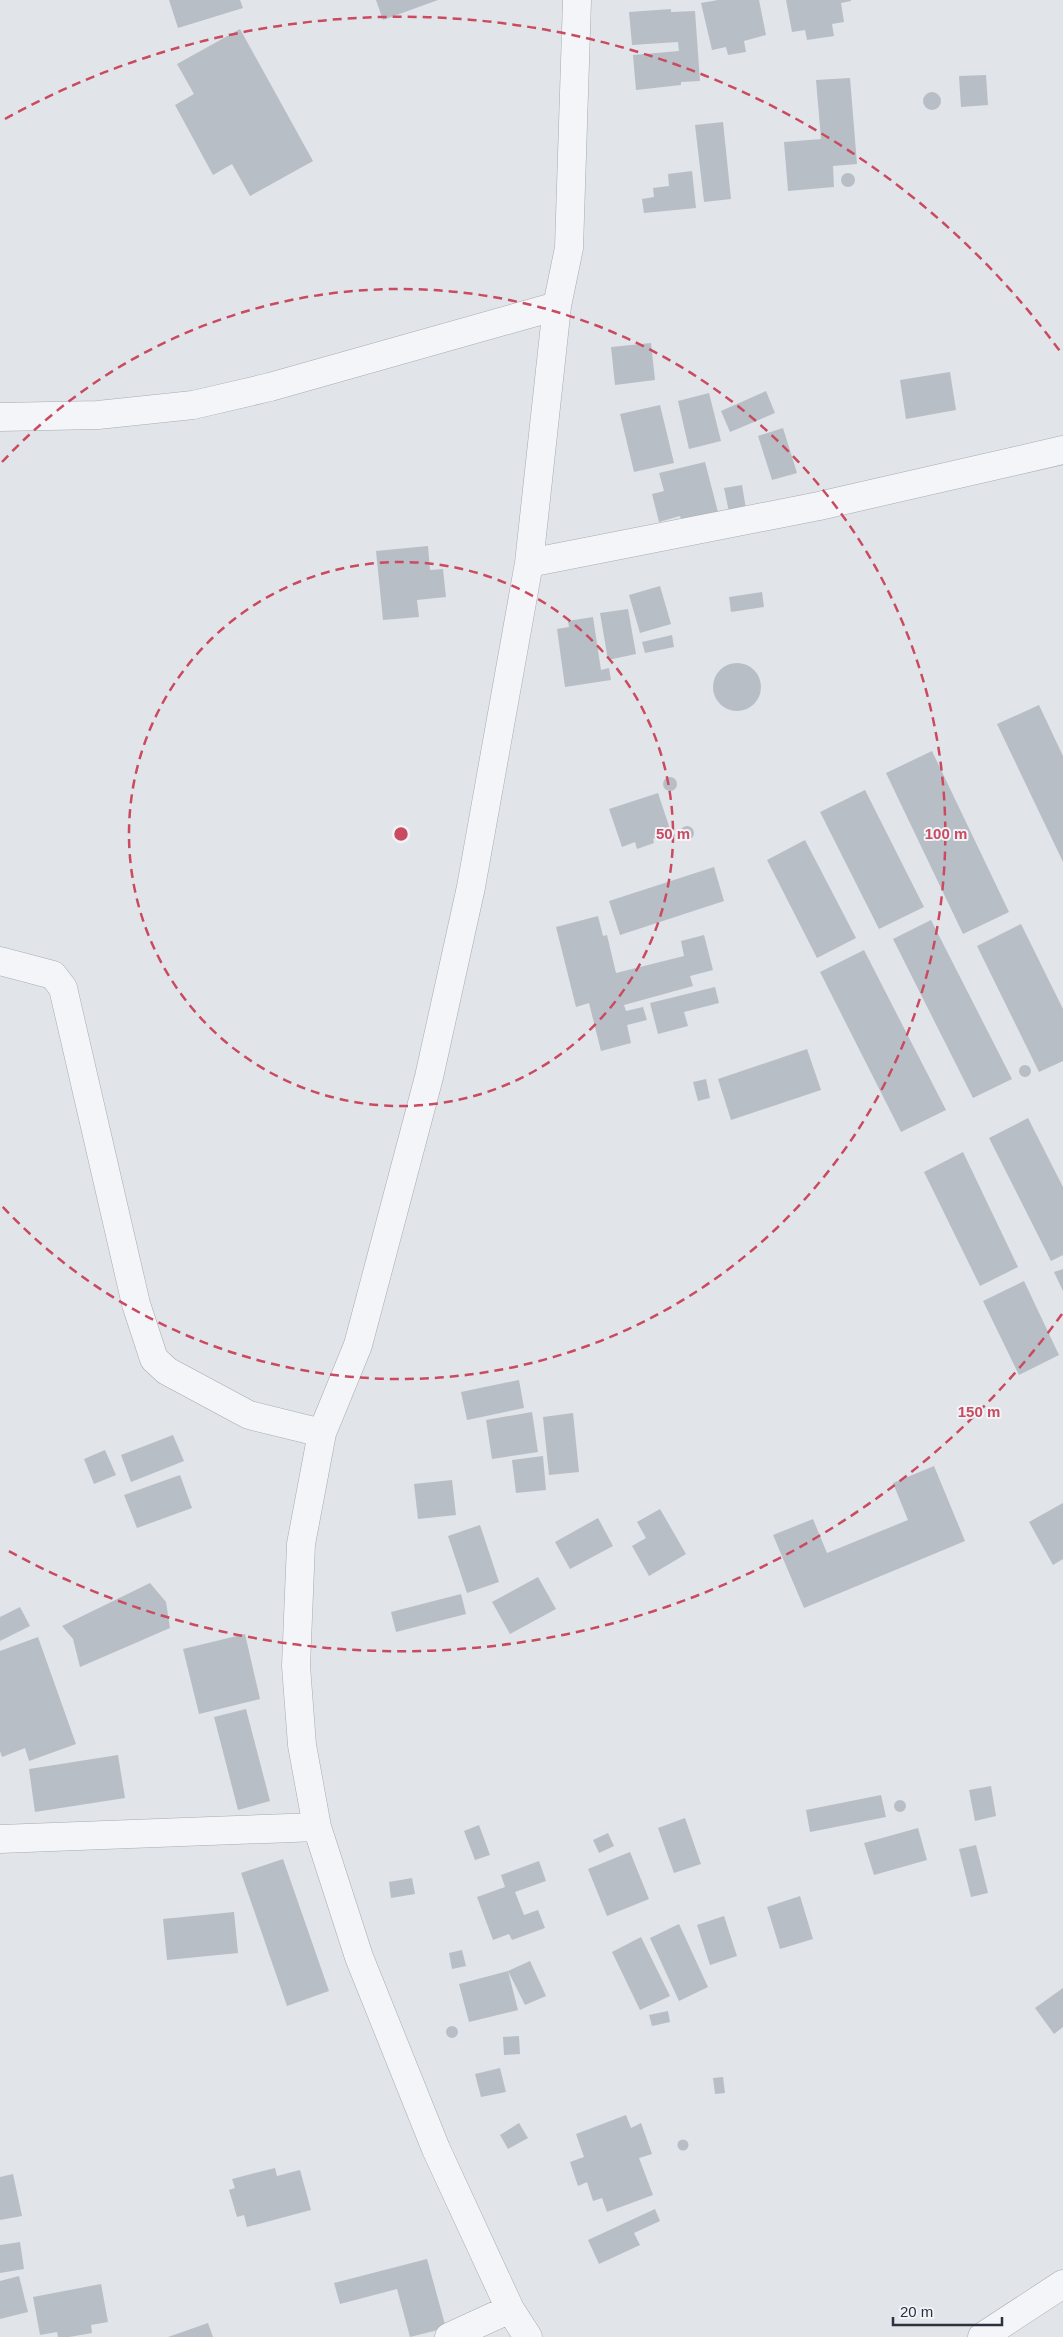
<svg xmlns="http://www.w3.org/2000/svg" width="1063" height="2337" font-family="Arial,sans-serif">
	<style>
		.building { fill: #b8bec6 }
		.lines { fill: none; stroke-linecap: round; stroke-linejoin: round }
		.minor-casing { stroke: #a6abb3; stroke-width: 29 }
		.minor { stroke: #f4f5f8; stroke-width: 28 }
		.ring { fill: none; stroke: #ca4a5f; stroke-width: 2.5; stroke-dasharray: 9 6 }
		.centre { fill: #ca4a5f; stroke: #f0f3f7; stroke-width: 2.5 }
		.ring-label { font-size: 15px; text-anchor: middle; font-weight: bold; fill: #ca4a5f; stroke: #f0f3f7; stroke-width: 4; stroke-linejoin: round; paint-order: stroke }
	</style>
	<rect width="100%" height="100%" fill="#e1e4e9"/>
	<path class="building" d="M169,0H240L243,8L178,28Z
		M376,0H438L383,20Z
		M718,0H759L766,35L744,41L746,52L728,55L726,47L712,50L701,3Z
		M786,0H851V1L841,3L844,22L832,24L834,36L807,40L805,30L792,32Z
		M671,9V12L695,11L700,81L681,82V85L636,90L633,55L679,51L678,42L632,45L629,12Z
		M240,29L313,161L250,196L232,164L213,175L175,105L194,94L177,64Z
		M986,75L988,105L961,107L959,76Z
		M850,78L857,164L833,166L834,187L788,191L784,142L821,139L816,80Z
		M923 101a9 9 0 1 1 18 0a9 9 0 1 1-18 0Z
		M723,122L731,199L704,202L695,125Z
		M692,171L696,208L644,213L642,199L654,197L653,188L669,186L668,174Z
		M841 180a7 7 0 1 1 14 0a7 7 0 1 1-14 0Z
		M651,343L655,380L615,385L611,347Z
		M950,372L956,410L906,419L900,380Z
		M766,391L775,413L730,432L721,411Z
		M709,393L721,441L689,449L678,401Z
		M660,405L674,463L634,472L620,414Z
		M783,428L797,473L772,480L758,436Z
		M705,462L719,516L683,525L680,516L659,522L652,494L664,491L659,473Z
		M742,485L746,509L729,512L724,488Z
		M428,546L430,570L443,569L446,597L417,600L419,617L383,620L376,551Z
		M660,586L671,624L640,633L629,595Z
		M762,592L764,607L731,612L729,597Z
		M628,609L636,654L608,660L600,613Z
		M593,617L601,670L609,668L611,680L565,687L557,629L569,627L568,621Z
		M672,635L674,647L645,653L642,642Z
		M713 687a24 24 0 1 1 48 0a24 24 0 1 1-48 0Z
		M1039,705L1063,756V862L997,724Z
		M932,751L1009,912L963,934L886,773Z
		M663 784a7 7 0 1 1 14 0a7 7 0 1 1-14 0Z
		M865,790L924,907L879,929L820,812Z
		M658,793L671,832L653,839L654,843L637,849L635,842L622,847L609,809Z
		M680 833a7 7 0 1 1 14 0a7 7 0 1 1-14 0Z
		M805,840L856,938L817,958L767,860Z
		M714,867L724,901L620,935L609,901Z
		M598,916L603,936L607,935L616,973L684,956L681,941L704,935L713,970L690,976L693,986L624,1005L626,1011L643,1007L647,1020L627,1025L631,1043L601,1051L589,1003L576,1007L556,927Z
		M931,920L1012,1079L973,1098L893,939Z
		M1021,924L1063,1009V1061L1039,1072L977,946Z
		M864,950L946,1110L901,1132L820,972Z
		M715,987L719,1003L684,1012L688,1026L658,1034L650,1003Z
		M807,1049L821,1090L731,1120L718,1079Z
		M1019 1071a6 6 0 1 1 12 0a6 6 0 1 1-12 0Z
		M706,1079L710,1098L698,1101L693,1082Z
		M1028,1118L1063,1187V1255L1051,1261L989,1138Z
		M963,1152L1018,1267L980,1286L924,1172Z
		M1063,1269V1291L1054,1272Z
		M1024,1281L1059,1355L1019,1375L983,1301Z
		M519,1380L524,1408L467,1420L461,1392Z
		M532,1412L538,1452L492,1459L486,1420Z
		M573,1413L579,1472L549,1475L543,1417Z
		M173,1435L184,1461L131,1482L121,1455Z
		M105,1450L116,1475L94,1484L84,1459Z
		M543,1456L546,1490L516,1493L512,1460Z
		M934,1466L965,1541L804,1608L773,1535L813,1519L827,1553L908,1520L893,1483Z
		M180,1475L192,1508L137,1528L124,1495Z
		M452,1480L456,1515L418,1519L414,1484Z
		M1063,1503V1559L1053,1565L1029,1522Z
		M660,1509L686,1554L649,1576L632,1546L646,1538L637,1522Z
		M598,1518L613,1546L570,1569L555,1542Z
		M480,1525L499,1582L467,1593L448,1536Z
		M538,1577L556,1609L510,1634L492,1602Z
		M150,1583L166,1602L170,1628L80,1667L73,1639L62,1626Z
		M461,1594L466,1614L396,1632L391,1612Z
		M20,1607L30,1626L0,1641V1617Z
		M245,1634L260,1699L199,1714L183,1649Z
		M38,1637L76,1744L29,1761L25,1748L2,1757L0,1751V1651Z
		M246,1709L270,1801L238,1810L214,1717Z
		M118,1755L125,1798L35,1812L29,1769Z
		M991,1786L996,1816L975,1821L969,1790Z
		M881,1795L886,1817L810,1832L806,1810Z
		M894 1806a6 6 0 1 1 12 0a6 6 0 1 1-12 0Z
		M685,1818L701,1864L674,1873L658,1828Z
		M479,1825L490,1855L475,1860L464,1831Z
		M918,1828L927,1860L874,1875L864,1843Z
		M608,1833L614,1846L599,1853L593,1840Z
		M976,1845L988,1893L971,1897L959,1849Z
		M630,1852L649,1899L607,1916L588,1869Z
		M283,1859L329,1991L287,2006L241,1873Z
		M539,1861L546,1881L515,1892L524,1915L538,1910L545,1928L512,1940L509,1934L493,1940L477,1897L505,1887L501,1875Z
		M412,1878L415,1894L391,1898L389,1882Z
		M800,1896L813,1939L780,1949L767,1907Z
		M234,1912L238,1953L167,1960L163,1919Z
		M724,1916L737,1956L710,1965L697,1925Z
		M679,1924L708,1987L679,2001L650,1938Z
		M641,1937L670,1996L640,2010L612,1952Z
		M462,1950L466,1966L452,1969L449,1953Z
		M530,1961L546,1996L525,2005L508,1971Z
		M508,1971L518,2010L469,2022L459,1984Z
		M1063,1988V2027L1054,2034L1035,2008Z
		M668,2011L670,2022L652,2026L649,2015Z
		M446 2032a6 6 0 1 1 12 0a6 6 0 1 1-12 0Z
		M519,2036L520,2054L504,2055L503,2037Z
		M500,2068L506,2092L481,2097L475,2074Z
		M723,2077L725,2093L715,2094L713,2078Z
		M626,2115L631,2128L641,2123L652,2154L639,2158L653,2195L607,2212L602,2198L593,2201L587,2182L578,2186L570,2162L584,2157L576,2134Z
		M519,2123L528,2138L508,2149L500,2135Z
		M677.5 2145a5.5 5.5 0 1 1 11 0a5.5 5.5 0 1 1-11 0Z
		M275,2168L277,2176L300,2170L311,2210L247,2227L244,2215L237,2217L229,2190L235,2188L232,2179Z
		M13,2174L22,2216L0,2220V2177Z
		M655,2209L660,2221L634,2233L640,2245L599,2264L588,2240Z
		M20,2242L24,2269L0,2273V2245Z
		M427,2259L446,2328L410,2337L397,2289L340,2304L334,2283Z
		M19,2276L28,2312L0,2319V2281Z
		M101,2284L108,2322L91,2325L92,2333L69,2337H58L57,2332L40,2335L33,2297Z
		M208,2323L213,2337H168Z"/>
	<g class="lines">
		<defs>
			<path id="minor" d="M0,417L98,415L193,405L270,387L557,306
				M529,563L819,506L1063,450
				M0,961L53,975L63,988L136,1304L154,1359L167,1371L249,1415L322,1433
				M0,1839L317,1827
				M449,2337L510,2309
				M528,2337L510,2309L436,2149L359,1957L317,1827L302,1745L296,1666L301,1544L322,1433L358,1345L429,1077L471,887L529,563L557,306L569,248L577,0
				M982,2337L1063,2284"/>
		</defs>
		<use href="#minor" class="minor-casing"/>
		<use href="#minor" class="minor"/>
	</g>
	<g class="ring">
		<circle cx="401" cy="834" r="272"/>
		<path d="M2 462A545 545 0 1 1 2 1206"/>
		<path d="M1062 1314A817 817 0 0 1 5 1549M5 119A817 817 0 0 1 1062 354"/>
	</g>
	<circle cx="401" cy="834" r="8" class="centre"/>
	<g class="ring-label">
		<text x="673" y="839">50 m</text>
		<text x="946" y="839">100 m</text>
		<text x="979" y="1417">150 m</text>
	</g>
	<path d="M893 2317v8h109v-8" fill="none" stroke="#2a3240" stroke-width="2.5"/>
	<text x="900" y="2317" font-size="15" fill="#2a3240" stroke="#f0f3f7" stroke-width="4" paint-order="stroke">20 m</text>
</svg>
